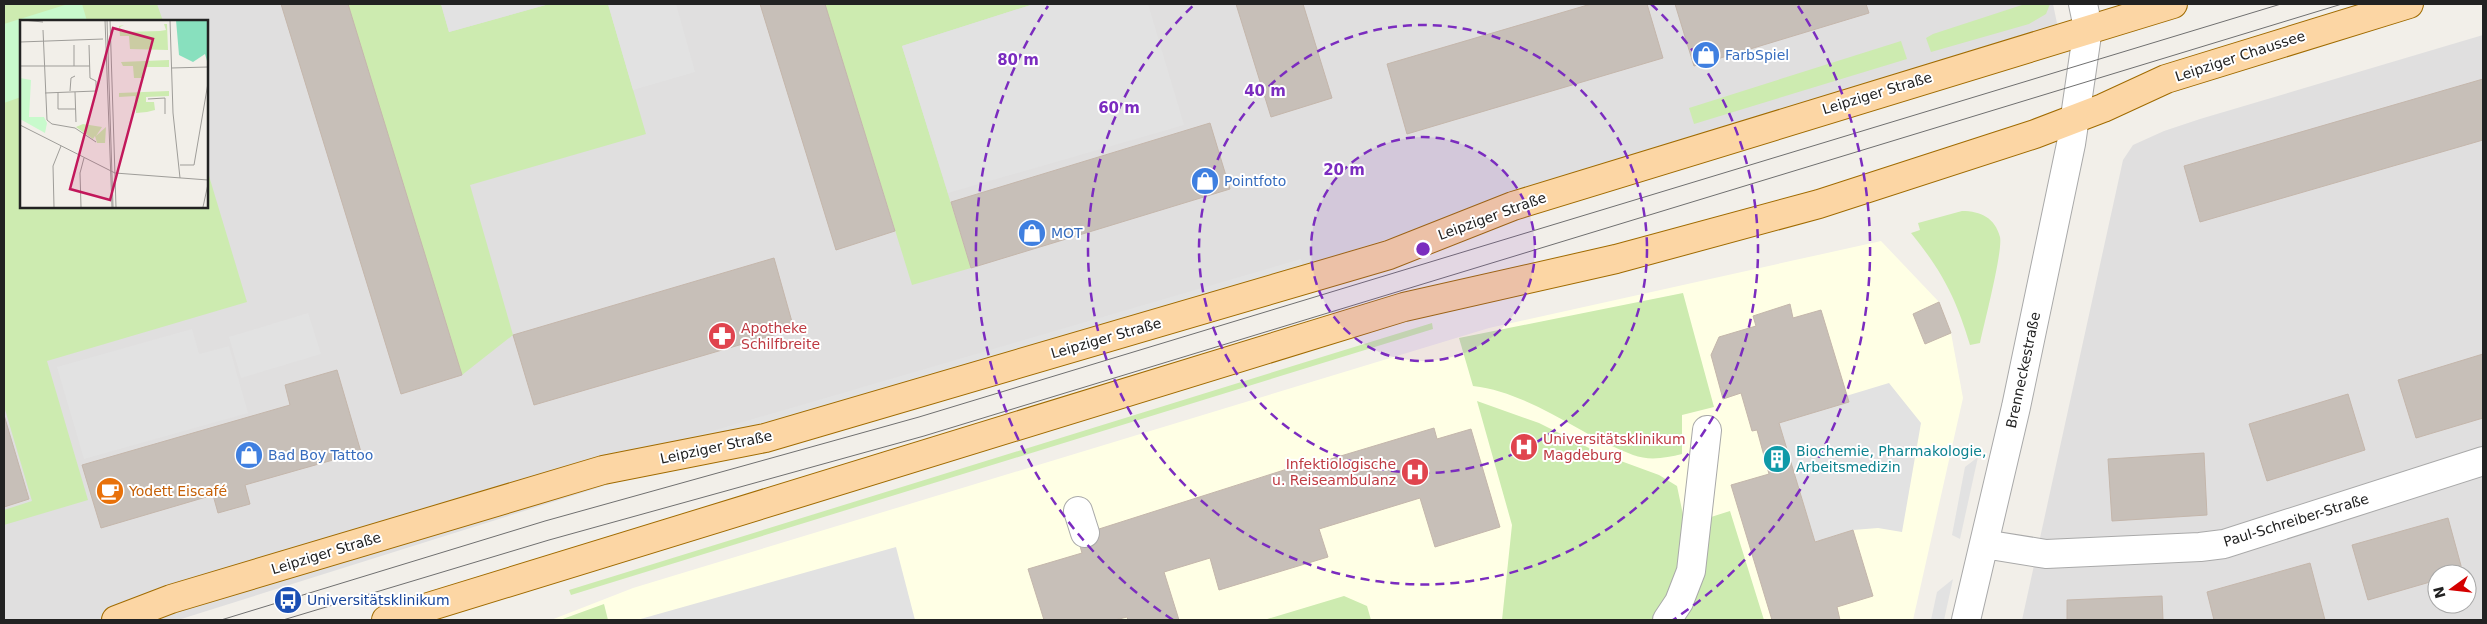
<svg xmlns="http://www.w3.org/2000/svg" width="2487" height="624" font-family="'DejaVu Sans',sans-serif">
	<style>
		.residential { fill: #e0dfdf; fill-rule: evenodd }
		.education { fill: #ffffe5 }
		.grass { fill: #cdebb0 }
		.park { fill: #c8facc }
		.parking { fill: #e2e2e2 }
		.building { fill: #c7bfb8; stroke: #c4b6ab }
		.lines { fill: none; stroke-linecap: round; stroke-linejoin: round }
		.minor-casing { stroke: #a9a9a9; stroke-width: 30 }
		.major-casing { stroke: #a06b00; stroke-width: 30 }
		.minor { stroke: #fff; stroke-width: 28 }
		.major { stroke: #fcd6a4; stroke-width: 28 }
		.tram { stroke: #707070; stroke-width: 1 }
		.ring { fill: none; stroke: #7b2cbf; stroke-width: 2.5; stroke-dasharray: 9 6 }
		.labels { text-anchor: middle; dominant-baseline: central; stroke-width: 4; stroke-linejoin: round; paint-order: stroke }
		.shop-label { font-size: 14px; fill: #366cbe; stroke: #fff; text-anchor: start }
		.street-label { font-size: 14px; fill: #222; stroke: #fff }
		.health-label { font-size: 14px; fill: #be3a42; stroke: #fff; text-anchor: start }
		.culture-label { font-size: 14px; fill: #0d838f; stroke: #fff; text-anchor: start }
		.food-label { font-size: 14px; fill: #c56008; stroke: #fff; text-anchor: start }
		.transit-label { font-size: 14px; fill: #164399; stroke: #fff; text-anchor: start }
		.inset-road { fill: none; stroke: #9f9d99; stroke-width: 1 }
		.view { fill: #c2185b; fill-opacity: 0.15; stroke: #c2185b; stroke-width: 2.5 }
		.inset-edge { fill: none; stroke: #222; stroke-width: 2.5 }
		.centre { fill: #7b2cbf; stroke: #fff; stroke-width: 2.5 }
		.ring-label { font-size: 15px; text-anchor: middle; font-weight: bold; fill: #7b2cbf; stroke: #fff; stroke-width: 4; stroke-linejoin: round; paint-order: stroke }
	</style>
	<rect width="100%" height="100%" fill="#f2efe9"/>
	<path class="residential" d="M4,4H2053L2058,28L178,620H4ZM21,21H206V206H21Z
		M2483,35V620H2022L2123,160L2133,145L2164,131L2200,119ZM2437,574H2467V604H2437Z"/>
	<path class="education" d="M1881,241L1939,302L1951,333L1963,398L1913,620H551L633,588L1489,328Z"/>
	<path class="grass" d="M4,4H157L163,21H21V206H206V166L247,302L47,361L88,500L4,525V510L32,501L4,406Z
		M348,4H441L449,32L549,4H608L646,134L470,185L513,335L462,375Z
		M825,4H1034L902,46L971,268L912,285Z
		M2025,4H2050L2046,14L2029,24L1931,52L1926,38L1933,34Z
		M1901,41L1907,59L1694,124L1689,108Z
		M1962,211C1981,211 1995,218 2000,237C2003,251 1984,324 1980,343L1970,345C1956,298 1942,271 1911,233L1920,230L1918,223Z
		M1683,293L1714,407L1682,415V454C1666,458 1649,461 1633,455C1579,435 1532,393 1473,386L1459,338Z
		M1432,323L1433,329L571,595L569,590Z
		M1477,401L1539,423L1599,453L1659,475L1677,486L1686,529L1683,565L1655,620H1502L1512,525Z
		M1730,511L1764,620H1672L1702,553L1711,517Z
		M1344,596L1367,606L1371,620H1264Z
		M604,604L608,620H559H560Z"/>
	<path class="park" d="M68,4H82L87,21H21V97L4,103V24Z"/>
	<path class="parking" d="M441,4H549L449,32Z
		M608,4H676L695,72L633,90Z
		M1034,4H1148L1184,125L948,193L902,46Z
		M1301,259L1305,273L692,452L688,438Z
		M308,313L321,354L241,378L229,337Z
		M192,329L199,354L229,346L248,413L84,459L57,367Z
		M1889,383L1921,423L1902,532L1878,528L1853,530L1815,542L1779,423L1848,402L1846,396Z
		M1978,457L1960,539L1952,535L1965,467Z
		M896,547L915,620H637Z
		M1953,579L1944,620H1931L1937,592Z"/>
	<path class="building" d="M281,4H348L462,375L401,394Z
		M760,4H825L895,231L836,250Z
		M1236,4H1303L1332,98L1271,117Z
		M1591,4H1647L1663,58L1407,134L1387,64Z
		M1675,4H1866L1869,13L1694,66Z
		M2483,79V140L2200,222L2184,166Z
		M1210,123L1230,189L971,268L951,202Z
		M774,258L794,329L534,405L513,335Z
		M1939,302L1951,333L1925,344L1913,314Z
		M1790,304L1793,318L1821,310L1849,402L1779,423L1815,542L1853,530L1873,596L1837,607L1840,620H1772L1731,485L1769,474L1757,430L1752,431L1741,393L1723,399L1711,355L1719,337L1756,326L1753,316Z
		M2483,354V418L2416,438L2398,380Z
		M337,370L361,452L245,485L250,504L218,513L213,495L101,528L82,465L290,405L285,385Z
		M2348,394L2365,450L2267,481L2249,424Z
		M4,415L29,499L4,507Z
		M1434,428L1437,439L1471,429L1500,527L1435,547L1420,498L1319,529L1328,557L1219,590L1210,558L1164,572L1179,620H1128L1127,617L1115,620H1044L1028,569L1082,553L1077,536L1303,464L1304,467Z
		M2204,453L2207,515L2112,521L2108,459Z
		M2448,518L2463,573L2437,574V580L2368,600L2352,545Z
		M2310,563L2325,620H2214L2207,592Z
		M2162,596L2163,620H2067V600Z"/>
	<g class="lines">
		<defs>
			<path id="minor" d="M1078,511L1085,533
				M1984,544L2046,554L2200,547L2224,544L2483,461
				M1667,620L1679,602L1691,571L1707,430
				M1966,620L2016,407L2071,144L2088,28L2083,4"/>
			<path id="major" d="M116,620L171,599L603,470L765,438L1389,255L1513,206L2173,4
				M386,620L1404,307L1616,259L1819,204L2035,134L2103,108L2166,79L2409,4"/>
		</defs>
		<use href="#minor" class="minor-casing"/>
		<use href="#major" class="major-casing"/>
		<use href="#minor" class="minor"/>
		<use href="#major" class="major"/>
		<path class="tram" d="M221,620L545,521L919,417L2281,4
			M283,620L549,540L924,436L2342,4"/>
	</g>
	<circle cx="1423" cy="249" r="112" fill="#7b2cbf" fill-opacity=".12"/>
	<g class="ring">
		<circle cx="1423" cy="249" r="112"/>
		<circle cx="1423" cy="249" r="224"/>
		<path d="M1651 4A335 335 0 1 1 1195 4"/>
		<path d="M1173 620A447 447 0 0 1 1048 6M1798 6A447 447 0 0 1 1673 620"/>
	</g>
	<defs>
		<symbol id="shop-disc" viewBox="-11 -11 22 22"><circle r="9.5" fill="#3f7fe0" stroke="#fff"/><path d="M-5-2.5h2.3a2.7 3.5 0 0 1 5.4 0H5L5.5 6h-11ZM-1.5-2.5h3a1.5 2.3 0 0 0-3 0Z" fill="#fff"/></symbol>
		<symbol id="pharmacy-disc" viewBox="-11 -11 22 22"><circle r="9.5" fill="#e0444e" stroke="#fff"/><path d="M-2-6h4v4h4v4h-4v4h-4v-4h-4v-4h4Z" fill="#fff"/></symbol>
		<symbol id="hospital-disc" viewBox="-11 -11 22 22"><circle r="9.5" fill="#e0444e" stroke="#fff"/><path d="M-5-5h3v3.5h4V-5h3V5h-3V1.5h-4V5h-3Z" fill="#fff"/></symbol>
		<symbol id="building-disc" viewBox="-11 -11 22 22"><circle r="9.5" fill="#0f9aa8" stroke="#fff"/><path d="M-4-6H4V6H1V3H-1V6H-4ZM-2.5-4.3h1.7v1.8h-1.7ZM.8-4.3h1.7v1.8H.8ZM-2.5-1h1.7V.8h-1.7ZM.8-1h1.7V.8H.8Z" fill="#fff"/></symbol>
		<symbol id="cafe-disc" viewBox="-11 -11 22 22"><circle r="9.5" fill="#e8710a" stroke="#fff"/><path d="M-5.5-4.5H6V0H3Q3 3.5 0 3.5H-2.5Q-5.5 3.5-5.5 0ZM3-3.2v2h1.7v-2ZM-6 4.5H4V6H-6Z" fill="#fff"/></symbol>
		<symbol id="bus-disc" viewBox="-11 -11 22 22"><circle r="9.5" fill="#1a4fb4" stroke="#fff"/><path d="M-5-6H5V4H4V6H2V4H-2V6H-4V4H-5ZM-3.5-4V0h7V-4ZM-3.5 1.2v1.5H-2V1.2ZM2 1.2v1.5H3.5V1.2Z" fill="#fff"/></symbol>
	</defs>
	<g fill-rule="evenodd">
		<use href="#shop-disc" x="1690" y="39" width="32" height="32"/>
		<use href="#shop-disc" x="1189" y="165" width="32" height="32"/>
		<use href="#shop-disc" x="1016" y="217" width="32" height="32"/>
		<use href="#pharmacy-disc" x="706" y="320" width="32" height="32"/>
		<use href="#hospital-disc" x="1508" y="431" width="32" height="32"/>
		<use href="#shop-disc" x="233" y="439" width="32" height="32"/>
		<use href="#building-disc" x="1761" y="443" width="32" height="32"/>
		<use href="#hospital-disc" x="1399" y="456" width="32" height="32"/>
		<use href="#cafe-disc" x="94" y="475" width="32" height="32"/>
		<use href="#bus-disc" x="272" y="584" width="32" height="32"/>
	</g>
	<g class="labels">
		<g class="shop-label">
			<text x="1725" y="55">FarbSpiel</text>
			<text x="1224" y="181">Pointfoto</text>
			<text x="1051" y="233">MOT</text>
			<text x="268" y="455">Bad Boy Tattoo</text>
		</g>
		<g class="street-label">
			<text transform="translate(2240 56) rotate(-18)">Leipziger Chaussee</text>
			<text transform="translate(1877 93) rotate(-17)">Leipziger Straße</text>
			<text transform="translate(1492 216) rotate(-20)">Leipziger Straße</text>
			<text transform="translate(1106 338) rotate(-16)">Leipziger Straße</text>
			<text transform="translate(2023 370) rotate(-78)">Brenneckestraße</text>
			<text transform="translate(716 447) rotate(-12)">Leipziger Straße</text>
			<text transform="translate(2296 520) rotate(-17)">Paul-Schreiber-Straße</text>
			<text transform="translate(326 553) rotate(-17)">Leipziger Straße</text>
		</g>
		<g class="health-label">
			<text x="741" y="328">Apotheke<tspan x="741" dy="16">Schilfbreite</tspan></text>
			<text x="1543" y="439">Universitätsklinikum<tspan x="1543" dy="16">Magdeburg</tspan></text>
			<text x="1396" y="464" text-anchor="end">Infektiologische<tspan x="1396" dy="16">u. Reiseambulanz</tspan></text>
		</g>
		<g class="culture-label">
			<text x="1796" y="451">Biochemie, Pharmakologie,<tspan x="1796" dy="16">Arbeitsmedizin</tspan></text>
		</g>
		<g class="food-label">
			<text x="129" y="491">Yodett Eiscafé</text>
		</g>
		<g class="transit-label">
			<text x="307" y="600">Universitätsklinikum</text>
		</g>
	</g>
	<g transform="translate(20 20)">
		<rect width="188" height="188" fill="#f2efe9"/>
		<path d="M144,4H147L148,30L110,29L109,16H100L99,6L104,5L100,7L101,12L140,11L146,10ZM149,40V47H124V58H114L113,46H103L101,42ZM149,71V76L126,77V82H134L135,90L127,92L116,93L115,76L99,77V73ZM63,104L82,107L76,116L86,107L85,123H77L75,116L73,119L56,107Z" fill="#cdebb0"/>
		<path d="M0,58L11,60L9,97H24L27,103L25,113L0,99Z" fill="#c8facc"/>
		<path d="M156,0H187V41L185,34L173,42L159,35Z" fill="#88e0be"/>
		<path class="inset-road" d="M3,0L23,2M85,0L92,187M87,0L93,187M90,0L96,187M150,0L153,93L160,158M23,10L27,100L32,104L55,108L76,122M0,22L83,19M54,25V46M0,46H70M151,48L188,47M50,71L51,58L55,56M38,72V89H56M55,72L56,102M25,73L76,71V61L70,58L69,25M128,79L145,78V94M0,105L95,153L188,160M160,145H174L188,63M34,187L33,146L41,126M61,187L60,153L64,138M183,187L188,164"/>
		<path class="view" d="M93,8L133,19L90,180L50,169Z"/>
		<rect width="188" height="188" class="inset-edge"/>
	</g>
	<circle cx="1423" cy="249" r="8" class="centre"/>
	<g class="ring-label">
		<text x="1018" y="65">80 m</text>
		<text x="1265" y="96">40 m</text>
		<text x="1119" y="113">60 m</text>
		<text x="1344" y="175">20 m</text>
	</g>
	<rect width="2487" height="624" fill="none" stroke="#222222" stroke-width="10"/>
	<g transform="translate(2452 589) rotate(255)"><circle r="24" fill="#ffffff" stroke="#a7a7a7"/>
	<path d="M0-4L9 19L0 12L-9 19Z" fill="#d40000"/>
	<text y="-8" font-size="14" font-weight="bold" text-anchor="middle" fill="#222222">N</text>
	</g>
</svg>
